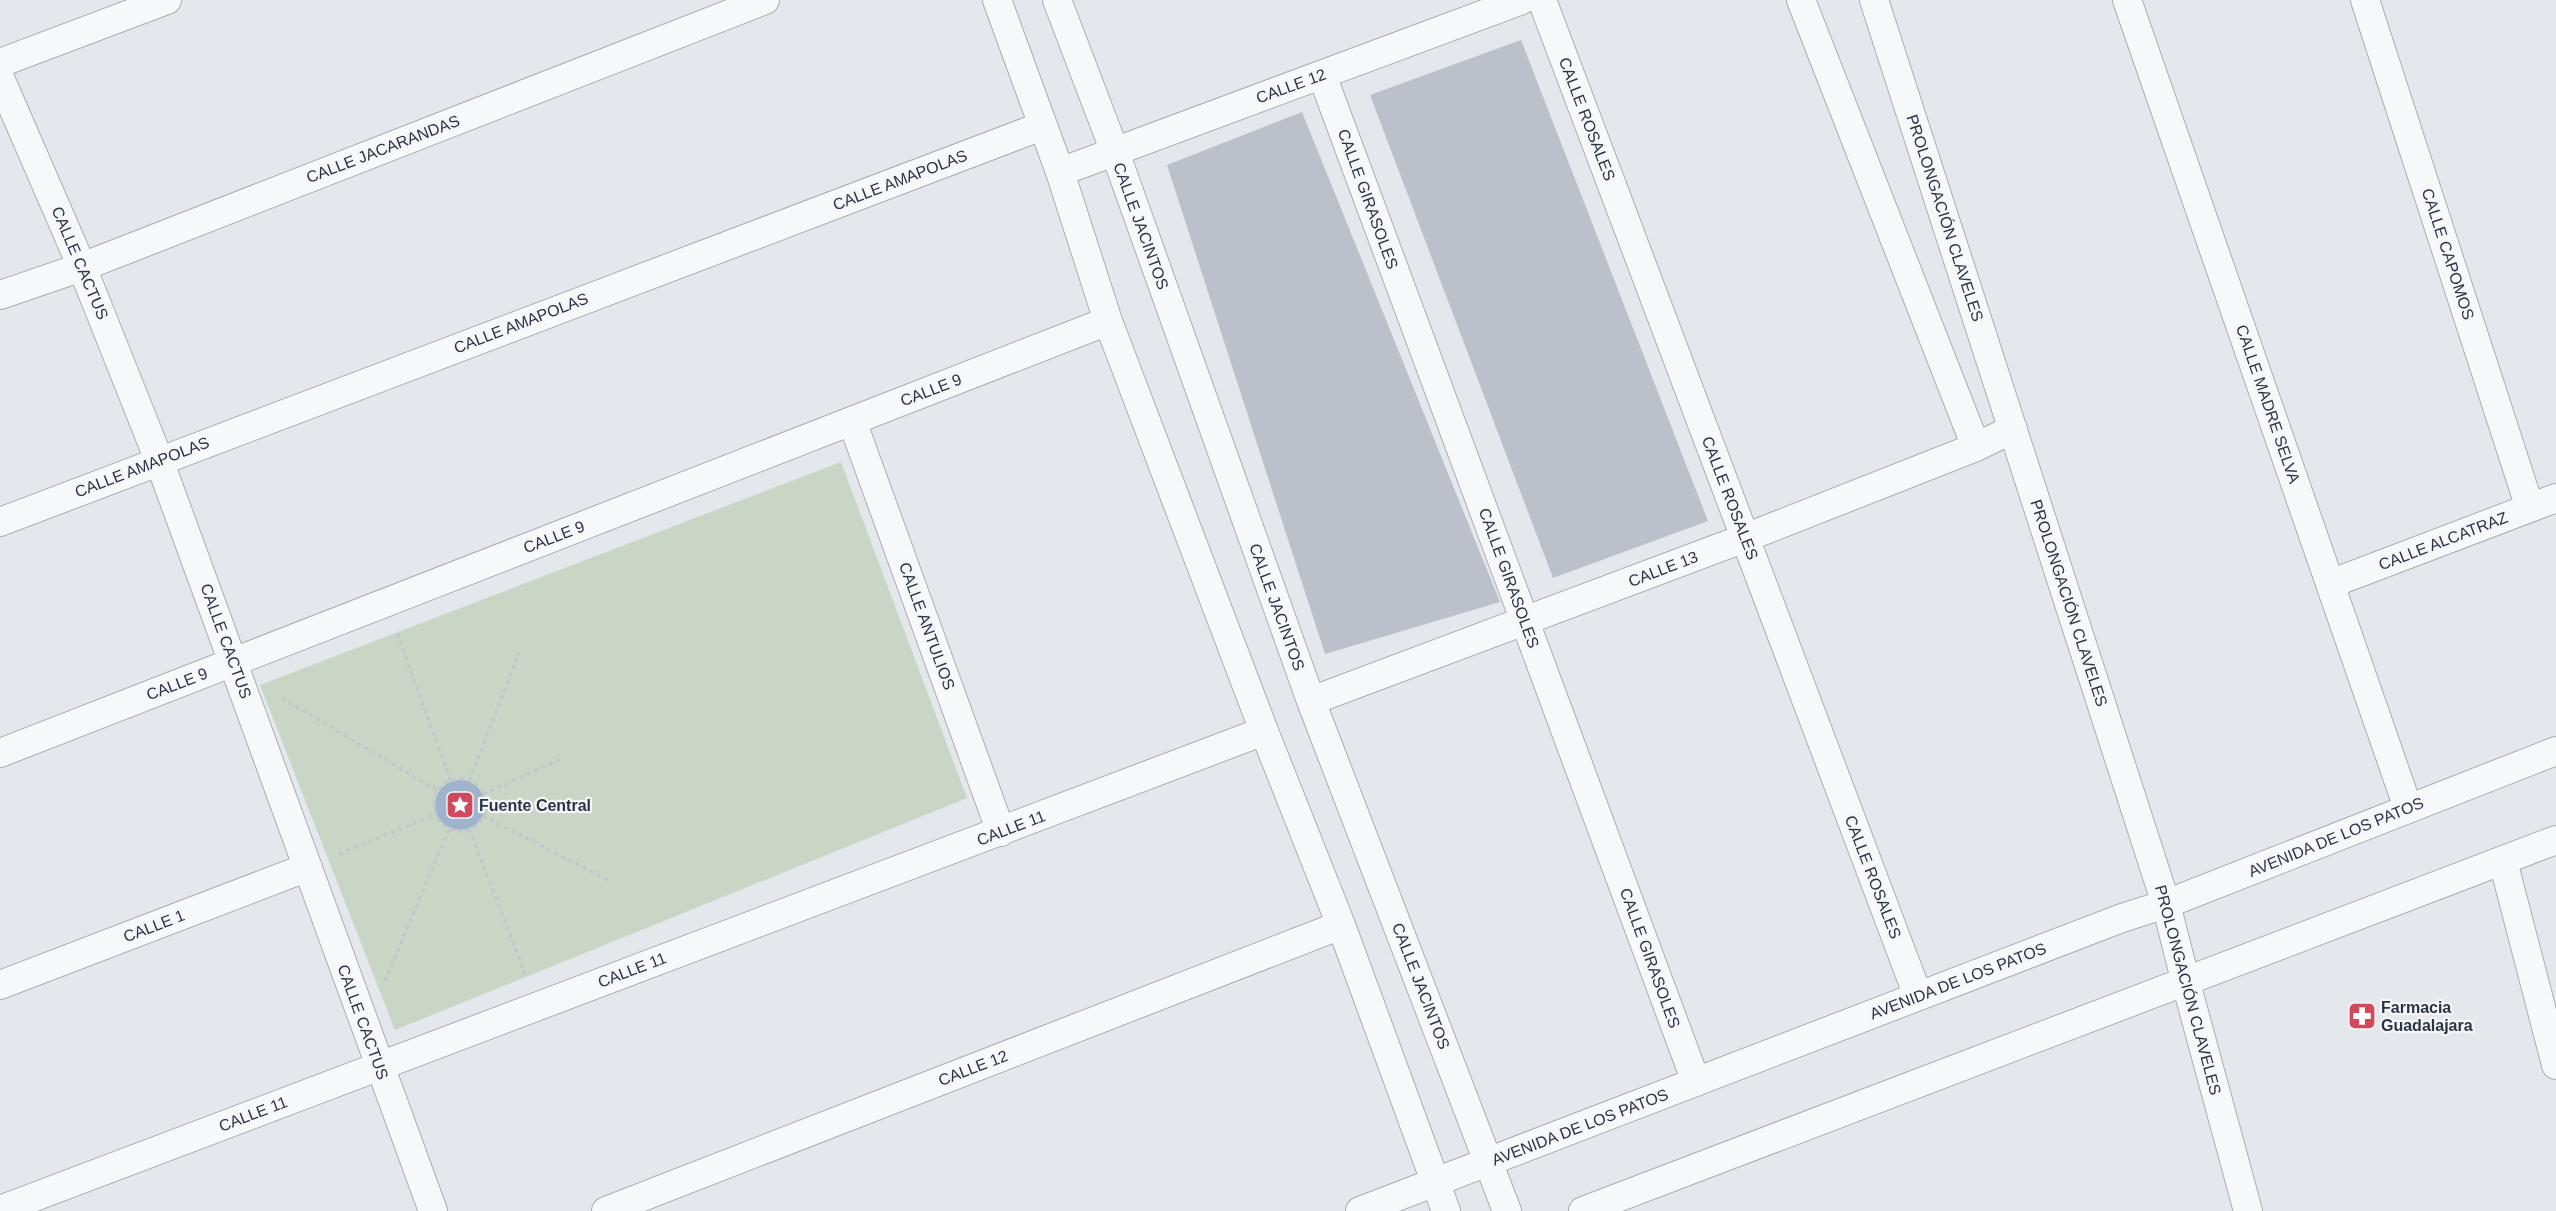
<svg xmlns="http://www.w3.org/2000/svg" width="2556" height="1211" font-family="Helvetica,sans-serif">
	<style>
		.green { fill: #c9d6c5 }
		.water { fill: #9fb4cc }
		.building { fill: #bbc0ca }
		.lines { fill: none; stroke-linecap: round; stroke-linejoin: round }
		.minor-casing { stroke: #a9aeb7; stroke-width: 30 }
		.tertiary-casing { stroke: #a9aeb7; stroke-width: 30 }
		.path { stroke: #c2c5cb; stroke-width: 3; stroke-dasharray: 4 4; stroke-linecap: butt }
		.minor { stroke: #f7f8fa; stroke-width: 28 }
		.tertiary { stroke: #f7f8fa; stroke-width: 28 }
		.labels { text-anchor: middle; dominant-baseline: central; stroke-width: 4.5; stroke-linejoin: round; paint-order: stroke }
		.street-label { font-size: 16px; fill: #2b3445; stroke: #f4f6f9 }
		.poi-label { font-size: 16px; font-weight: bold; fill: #2b3445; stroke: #f4f6f9; text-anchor: start }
	</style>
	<rect width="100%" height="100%" fill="#e4e7ec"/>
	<path class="green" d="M841,462L967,798L395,1030L260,685Z"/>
	<path class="water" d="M435 805a25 25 0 1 1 50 0a25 25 0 1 1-50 0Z"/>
	<path class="building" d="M1521,40L1708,521L1553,578L1370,95Z
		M1302,112L1500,602L1325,654L1167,165Z"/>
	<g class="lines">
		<defs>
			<path id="minor" d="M997,0L1060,172L1108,321L1264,731L1341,925L1446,1211
				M1057,0L1115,152L1311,701L1507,1211
				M1542,0L1918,996
				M1801,0L1976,447
				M2127,0L2408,808
				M2365,0L2530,508
				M0,63L167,0
				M1322,75L1696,1082
				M0,78L82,267L159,460L433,1211
				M1060,172L1522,0
				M0,295L82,267L765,0
				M852,421L1001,832
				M0,522L1042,126
				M2330,584L2556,498
				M1311,701L1745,538L1976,447L2013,429
				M0,753L1108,321
				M2503,861L2556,1065
				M2186,983L2248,1211
				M0,985L308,867
				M0,1210L1264,731
				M606,1211L1341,925"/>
			<path id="tertiary" d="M1874,0L2166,904L2186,983
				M1360,1211L2122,918L2166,904L2556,751
				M1583,1211L2556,840"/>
		</defs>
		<use href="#minor" class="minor-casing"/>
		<use href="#tertiary" class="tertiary-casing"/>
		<path class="path" d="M397,634L451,781
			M282,698L438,791
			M434 805a26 26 0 1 1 52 0a26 26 0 1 1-52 0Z
			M469,781L519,653
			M483,794L561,759
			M483,816L608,880
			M469,829L526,976
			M339,854L436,814
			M385,981L449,829"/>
		<use href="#minor" class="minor"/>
		<use href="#tertiary" class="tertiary"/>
	</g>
	<defs>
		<symbol id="sight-square" viewBox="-11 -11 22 22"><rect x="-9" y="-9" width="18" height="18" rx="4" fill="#d1495b" stroke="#f4f6f9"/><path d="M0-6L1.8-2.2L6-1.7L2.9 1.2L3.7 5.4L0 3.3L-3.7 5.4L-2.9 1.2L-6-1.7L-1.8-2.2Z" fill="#fff"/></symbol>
		<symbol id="pharmacy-square" viewBox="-11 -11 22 22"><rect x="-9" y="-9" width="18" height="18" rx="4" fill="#d1495b" stroke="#f4f6f9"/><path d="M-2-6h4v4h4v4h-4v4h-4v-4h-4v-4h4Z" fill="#fff"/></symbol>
	</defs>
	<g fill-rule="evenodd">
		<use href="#sight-square" x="444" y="789" width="32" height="32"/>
		<use href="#pharmacy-square" x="2346" y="1000" width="32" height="32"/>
	</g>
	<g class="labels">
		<g class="street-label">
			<text transform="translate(1291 86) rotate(-20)">CALLE 12</text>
			<text transform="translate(1587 119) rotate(69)">CALLE ROSALES</text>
			<text transform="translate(383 149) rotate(-21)">CALLE JACARANDAS</text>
			<text transform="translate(900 180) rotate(-21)">CALLE AMAPOLAS</text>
			<text transform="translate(1368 199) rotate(70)">CALLE GIRASOLES</text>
			<text transform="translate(1945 218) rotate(72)">PROLONGACIÓN CLAVELES</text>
			<text transform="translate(1141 226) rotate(70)">CALLE JACINTOS</text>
			<text transform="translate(2448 254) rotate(72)">CALLE CAPOMOS</text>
			<text transform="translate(80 263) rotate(67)">CALLE CACTUS</text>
			<text transform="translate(521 323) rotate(-21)">CALLE AMAPOLAS</text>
			<text transform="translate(931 390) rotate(-21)">CALLE 9</text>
			<text transform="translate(2268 404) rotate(71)">CALLE MADRE SELVA</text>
			<text transform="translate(142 467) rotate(-21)">CALLE AMAPOLAS</text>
			<text transform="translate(1730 498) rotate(69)">CALLE ROSALES</text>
			<text transform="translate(554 537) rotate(-21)">CALLE 9</text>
			<text transform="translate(2443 541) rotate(-21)">CALLE ALCATRAZ</text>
			<text transform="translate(1663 569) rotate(-21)">CALLE 13</text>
			<text transform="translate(1509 578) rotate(70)">CALLE GIRASOLES</text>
			<text transform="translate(2069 603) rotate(72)">PROLONGACIÓN CLAVELES</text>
			<text transform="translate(1277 607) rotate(70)">CALLE JACINTOS</text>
			<text transform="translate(927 626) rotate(70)">CALLE ANTULIOS</text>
			<text transform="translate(226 641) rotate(70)">CALLE CACTUS</text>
			<text transform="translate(177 684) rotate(-21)">CALLE 9</text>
			<text transform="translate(1011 828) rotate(-21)">CALLE 11</text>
			<text transform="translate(2336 837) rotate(-22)">AVENIDA DE LOS PATOS</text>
			<text transform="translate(1873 877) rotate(69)">CALLE ROSALES</text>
			<text transform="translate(154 926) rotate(-21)">CALLE 1</text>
			<text transform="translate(1650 958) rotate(70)">CALLE GIRASOLES</text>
			<text transform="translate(632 970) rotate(-21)">CALLE 11</text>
			<text transform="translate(1958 981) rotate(-21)">AVENIDA DE LOS PATOS</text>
			<text transform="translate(1421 986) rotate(69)">CALLE JACINTOS</text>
			<text transform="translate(2188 990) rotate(75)">PROLONGACIÓN CLAVELES</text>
			<text transform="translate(363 1022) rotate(70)">CALLE CACTUS</text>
			<text transform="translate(973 1068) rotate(-21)">CALLE 12</text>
			<text transform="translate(253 1114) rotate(-21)">CALLE 11</text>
			<text transform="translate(1580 1127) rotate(-21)">AVENIDA DE LOS PATOS</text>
		</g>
		<g class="poi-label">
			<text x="479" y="805">Fuente Central</text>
			<text x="2381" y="1007">Farmacia<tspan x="2381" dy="18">Guadalajara</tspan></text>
		</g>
	</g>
</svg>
